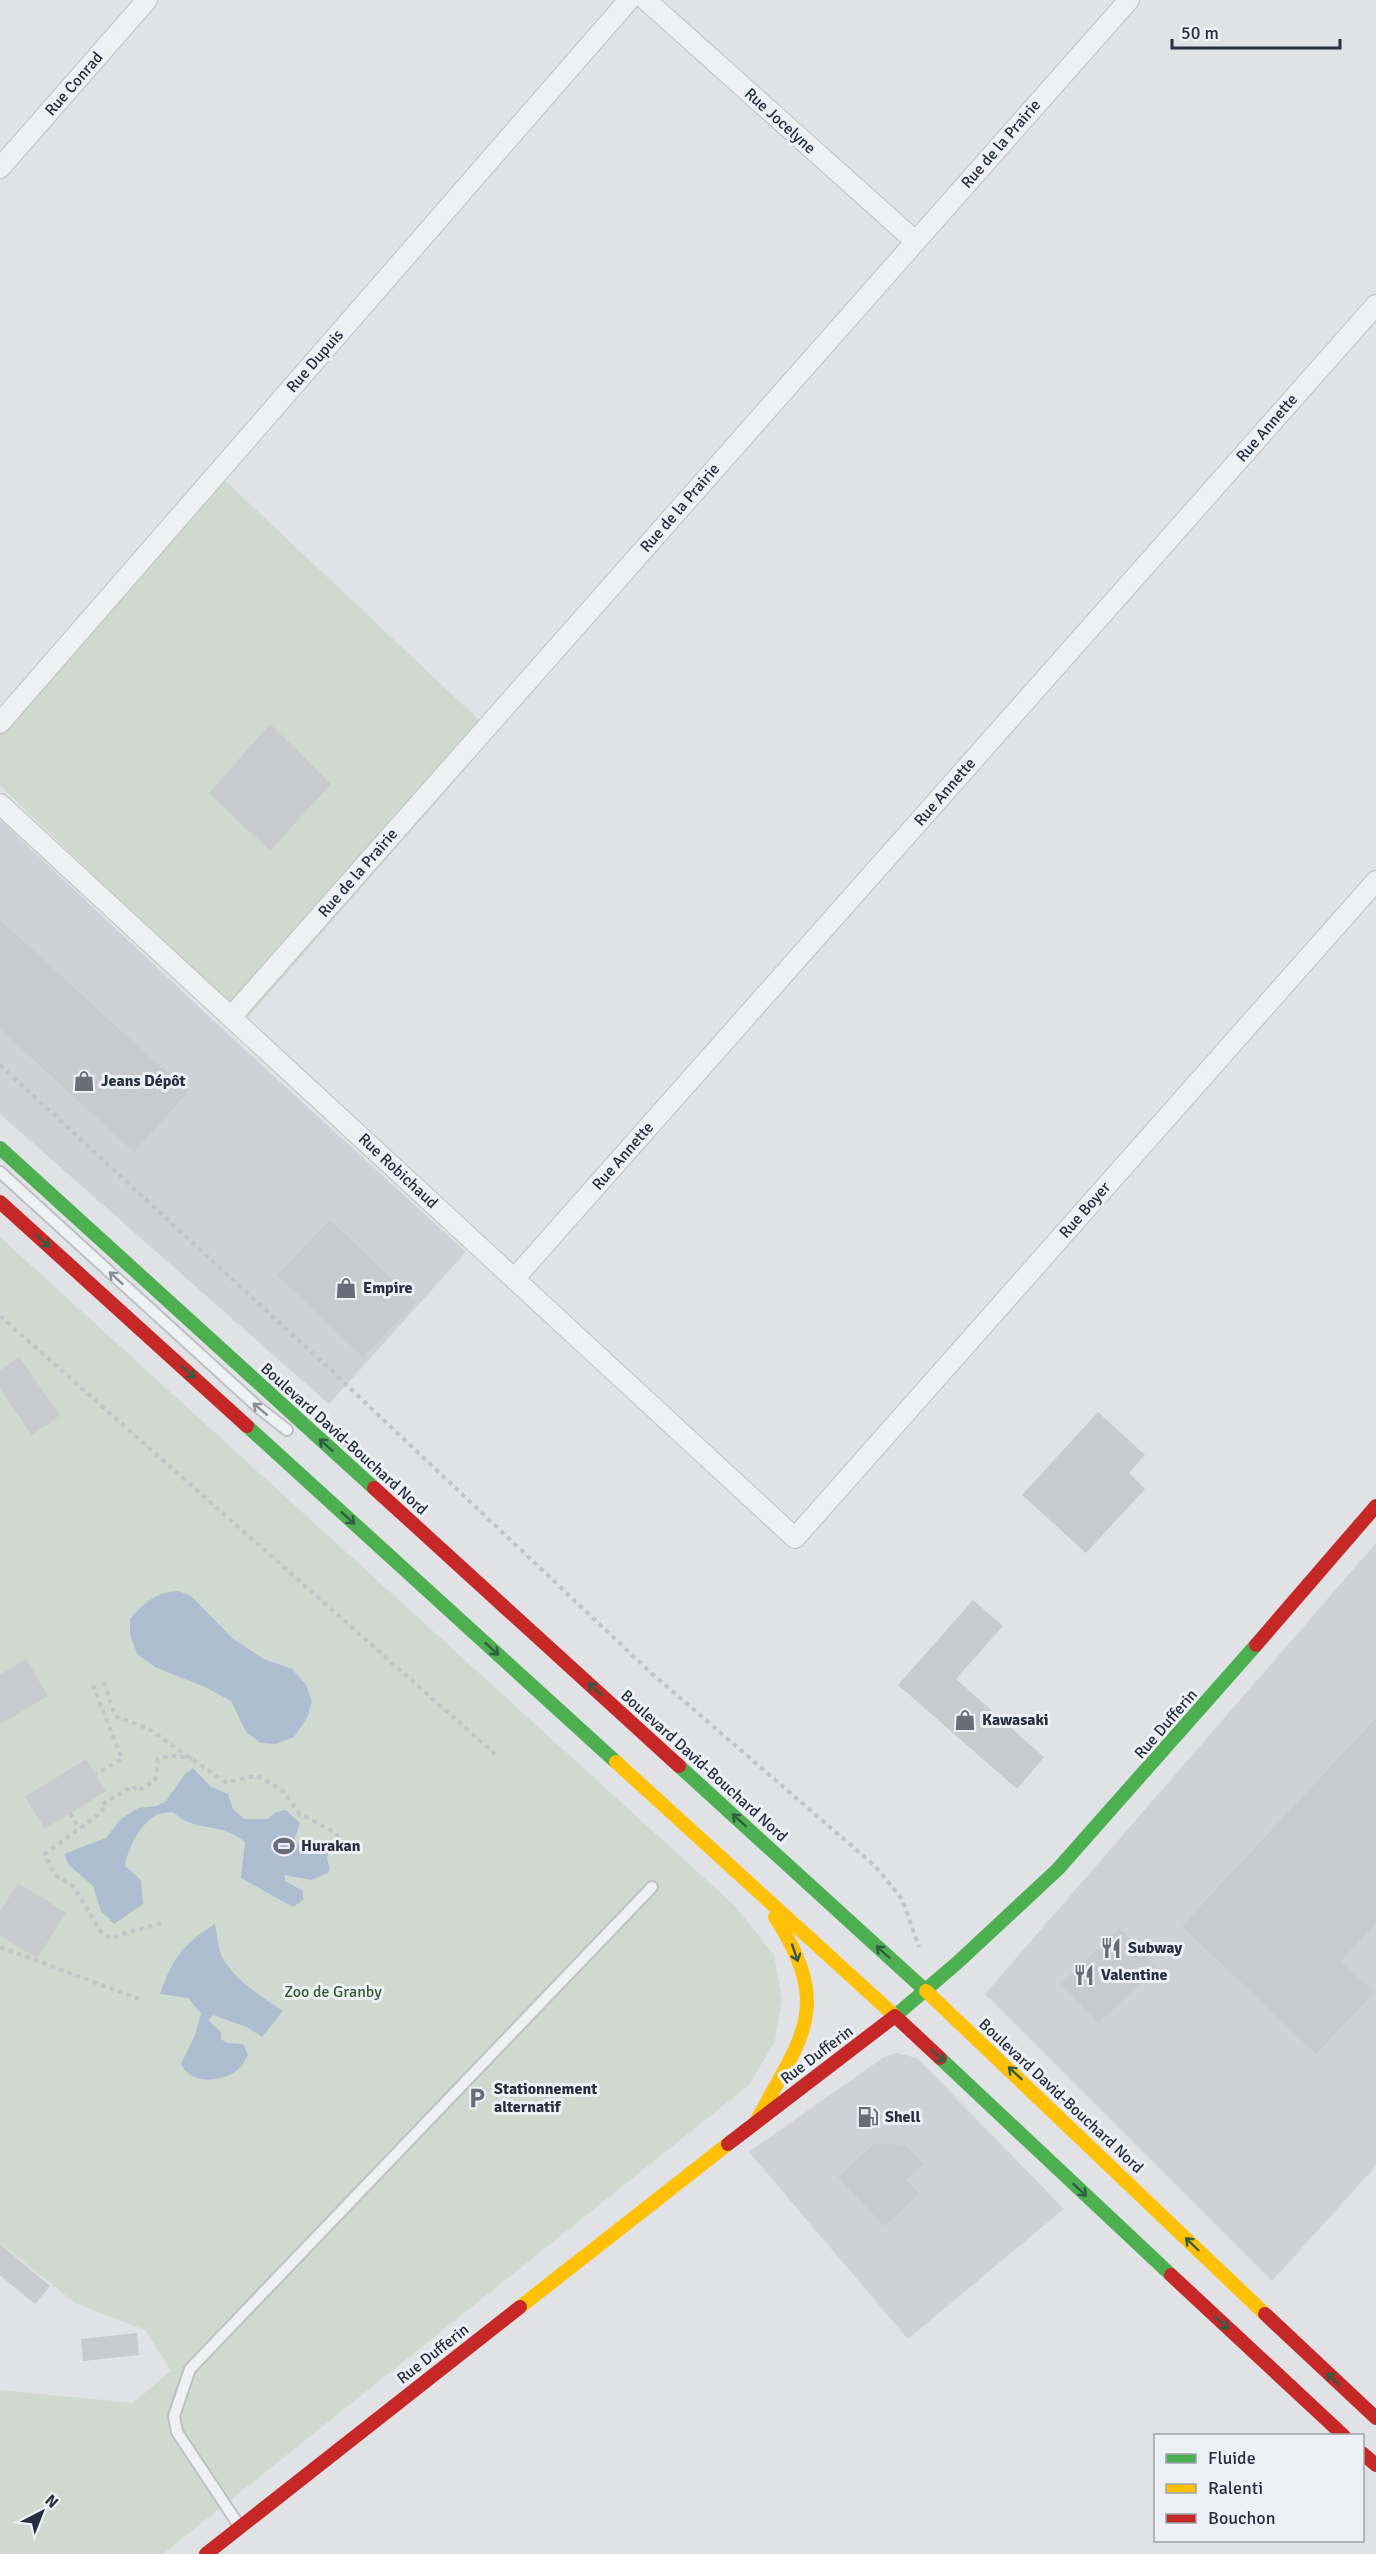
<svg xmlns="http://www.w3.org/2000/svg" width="1376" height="2554" font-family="Signika,sans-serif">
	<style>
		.built { fill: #ced1d8 }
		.green { fill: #d0d9d0 }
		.water { fill: #aebcd0 }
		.building { fill: #c8cacd }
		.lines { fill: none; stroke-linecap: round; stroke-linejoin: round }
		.lane-casing { stroke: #bec0c3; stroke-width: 14 }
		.street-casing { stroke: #bec0c3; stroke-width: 22 }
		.path { stroke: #c2c3c8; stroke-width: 4; stroke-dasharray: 4.5 4.5; stroke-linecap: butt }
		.lane { stroke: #eff0f2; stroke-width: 10 }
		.street { stroke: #eff0f2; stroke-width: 20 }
		.fast { stroke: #4caf50; stroke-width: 14 }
		.slow { stroke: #ffc107; stroke-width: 14 }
		.jam { stroke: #c62828; stroke-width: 14 }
		.oneway { stroke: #345b44 }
		.oneway2 { stroke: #8b8f98 }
		.labels { text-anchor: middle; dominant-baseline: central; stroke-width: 6; stroke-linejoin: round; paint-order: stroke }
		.street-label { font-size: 16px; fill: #272e3e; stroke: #edf0f5 }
		.poi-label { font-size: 16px; font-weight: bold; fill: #272e3e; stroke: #edf0f5; text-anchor: start }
		.park-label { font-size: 16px; fill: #395935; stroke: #edf0f5 }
	</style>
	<rect width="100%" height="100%" fill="#e0e2e5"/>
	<path class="built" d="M0,820L232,1038L466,1252L329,1404L0,1114Z
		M1376,1543V2166L1272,2281L985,1994Z
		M896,2053L917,2058L1064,2209L908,2339L749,2152L884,2057Z"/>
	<path class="green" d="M218,474L495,735L246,1020L0,786V720Z
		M0,1237L735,1906L774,1955L782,1999L775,2041L749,2085L163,2554H0V2390L133,2403L171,2371L145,2330L75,2303L0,2243Z"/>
	<path class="water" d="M178,1591L191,1596L233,1639L264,1659L292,1669L306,1685L312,1702L307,1718L294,1737L275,1744L261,1743L246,1732L231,1701L207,1688L155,1667L137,1654L130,1635V1619C145,1602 155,1593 178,1591Z
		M193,1768L211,1787L228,1794L233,1809L244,1819H268L276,1812L286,1810L300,1823L293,1844L318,1842L329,1849L327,1859L330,1869L328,1873L311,1880L285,1875V1881L303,1891V1900L293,1907L241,1878L245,1842C220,1821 194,1833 173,1812C168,1813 162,1813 158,1814C140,1823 128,1848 125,1866L141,1880L143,1904L114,1924L101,1911L93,1886L69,1865L64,1854L106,1838L121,1819L138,1808L156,1806L166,1801L185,1774Z
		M215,1924C217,1934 218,1948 222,1957C236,1981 261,1997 283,2011L262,2037L247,2027L213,2015L208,2020L221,2032V2039L227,2043L243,2044L248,2055C245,2060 241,2068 236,2071C220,2083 189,2084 181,2064L195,2035L201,2013L188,1998L160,1994C173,1958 182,1945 215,1924Z"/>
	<path class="building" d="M270,724L331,784L270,851L209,793Z
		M0,920L188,1092L134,1152L0,1029Z
		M330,1220L416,1302L363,1357L277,1275Z
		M19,1357L60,1415L32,1435L0,1389V1370Z
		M1098,1412L1145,1455L1129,1473L1145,1489L1086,1553L1022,1495Z
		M973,1600L1003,1626L956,1679L1044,1757L1017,1789L898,1685Z
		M26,1659L48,1696L0,1724V1675Z
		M1376,1718V1923L1341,1961L1374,1992L1316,2054L1182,1926Z
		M86,1759L106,1791L45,1829L25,1797Z
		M18,1883L66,1913L37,1959L0,1935V1911Z
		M1119,1928L1157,1967L1099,2023L1061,1984Z
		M874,2144L905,2145L923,2164L906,2179L919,2194L884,2226L838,2177Z
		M0,2244L50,2286L35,2304L0,2275Z
		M137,2333L139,2355L83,2361L81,2339Z"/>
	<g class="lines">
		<defs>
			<path id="lane" d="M0,1172L259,1408L287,1430
				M240,2527L177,2432L174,2416L190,2369L652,1887"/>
			<path id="street" d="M646,0L915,241
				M0,168L147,0
				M0,723L629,0
				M0,804L795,1538L1376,881
				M231,1017L1129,0
				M514,1279L1376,305"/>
		</defs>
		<use href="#lane" class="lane-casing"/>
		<use href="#street" class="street-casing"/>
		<path class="path" d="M0,1065L335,1374L649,1671L875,1866L902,1899L919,1947
			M0,1316L496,1755
			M104,1682L115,1716L149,1729L225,1782L257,1776L281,1789L300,1814L336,1833L339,1840
			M93,1685L122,1759L96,1774
			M70,1813L78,1827
			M161,1923C144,1929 128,1931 111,1939L101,1932L74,1887L55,1875L45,1854L103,1811L101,1805L133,1786L137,1791L155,1781L158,1759C170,1755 179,1755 192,1759
			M0,1947L139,1999"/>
		<use href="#lane" class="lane"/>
		<use href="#street" class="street"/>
		<path class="fast" d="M0,1148L374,1488
			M247,1426L616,1762
			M679,1766L926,1991
			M895,2016L957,1963L1058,1869L1256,1645
			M940,2058L1171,2275"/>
		<path class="slow" d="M616,1762L895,2016
			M926,1991L1265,2314
			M756,2122C800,2038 835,2009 775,1917
			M520,2307L728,2144"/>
		<path class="jam" d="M0,1202L247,1426
			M374,1488L679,1766
			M1256,1645L1376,1506
			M728,2144L895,2016L940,2058
			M1171,2275L1344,2436
			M1265,2314L1376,2418
			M1362,2453L1376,2465
			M206,2554L520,2307"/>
	</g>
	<defs><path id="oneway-shaft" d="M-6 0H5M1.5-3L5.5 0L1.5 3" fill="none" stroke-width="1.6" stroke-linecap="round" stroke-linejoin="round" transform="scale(1.5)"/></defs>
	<g class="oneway">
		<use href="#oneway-shaft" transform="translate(43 1241) rotate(42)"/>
		<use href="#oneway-shaft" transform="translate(188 1372) rotate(42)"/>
		<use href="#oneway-shaft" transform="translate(326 1445) rotate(-138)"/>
		<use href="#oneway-shaft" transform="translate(348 1518) rotate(42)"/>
		<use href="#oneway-shaft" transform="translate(492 1649) rotate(42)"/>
		<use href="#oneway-shaft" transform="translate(595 1689) rotate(-138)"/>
		<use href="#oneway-shaft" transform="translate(739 1820) rotate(-138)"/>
		<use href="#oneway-shaft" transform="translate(883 1952) rotate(-138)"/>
		<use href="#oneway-shaft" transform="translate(795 1953) rotate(71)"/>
		<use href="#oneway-shaft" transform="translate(938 2056) rotate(43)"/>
		<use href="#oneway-shaft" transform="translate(1015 2073) rotate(-137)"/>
		<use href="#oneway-shaft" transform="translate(1080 2190) rotate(43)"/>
		<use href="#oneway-shaft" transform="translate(1192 2244) rotate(-136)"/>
		<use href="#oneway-shaft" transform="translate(1222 2323) rotate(43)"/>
		<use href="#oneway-shaft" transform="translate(1333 2379) rotate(-137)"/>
	</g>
	<g class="oneway2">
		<use href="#oneway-shaft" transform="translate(116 1278) rotate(-138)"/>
		<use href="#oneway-shaft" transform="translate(260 1409) rotate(-140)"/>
	</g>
	<defs>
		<symbol id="shop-bare" viewBox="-9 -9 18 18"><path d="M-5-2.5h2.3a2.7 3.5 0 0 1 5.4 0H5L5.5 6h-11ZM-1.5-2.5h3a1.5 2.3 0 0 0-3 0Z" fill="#686d78" stroke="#edf0f5" stroke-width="2.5" paint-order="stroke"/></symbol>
		<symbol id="stadium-bare" viewBox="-9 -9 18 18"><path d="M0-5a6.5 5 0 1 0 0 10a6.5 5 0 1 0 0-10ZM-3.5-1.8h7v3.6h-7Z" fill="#686d78" stroke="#edf0f5" stroke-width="2.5" paint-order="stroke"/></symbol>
		<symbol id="restaurant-bare" viewBox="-9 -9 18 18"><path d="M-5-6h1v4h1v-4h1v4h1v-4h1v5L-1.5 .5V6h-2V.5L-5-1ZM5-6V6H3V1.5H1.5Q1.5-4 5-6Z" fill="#686d78" stroke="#edf0f5" stroke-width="2.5" paint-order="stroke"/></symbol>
		<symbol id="parking-bare" viewBox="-9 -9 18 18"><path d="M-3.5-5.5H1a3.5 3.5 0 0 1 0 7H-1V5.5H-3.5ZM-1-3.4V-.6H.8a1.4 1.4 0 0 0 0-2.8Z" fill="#686d78" stroke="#edf0f5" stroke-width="2.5" paint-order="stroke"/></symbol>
		<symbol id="fuel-bare" viewBox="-9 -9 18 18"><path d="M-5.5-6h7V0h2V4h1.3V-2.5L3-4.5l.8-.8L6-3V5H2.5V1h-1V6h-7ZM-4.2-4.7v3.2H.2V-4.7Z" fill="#686d78" stroke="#edf0f5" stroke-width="2.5" paint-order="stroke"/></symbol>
	</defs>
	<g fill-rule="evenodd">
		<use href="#shop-bare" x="69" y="1066" width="30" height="30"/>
		<use href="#shop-bare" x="331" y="1273" width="30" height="30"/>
		<use href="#shop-bare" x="950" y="1705" width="30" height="30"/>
		<use href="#stadium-bare" x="269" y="1831" width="30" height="30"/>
		<use href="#restaurant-bare" x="1096" y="1933" width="30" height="30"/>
		<use href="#restaurant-bare" x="1069" y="1960" width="30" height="30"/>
		<use href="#parking-bare" x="462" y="2083" width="30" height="30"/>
		<use href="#fuel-bare" x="853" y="2102" width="30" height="30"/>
	</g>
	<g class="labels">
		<g class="street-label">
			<text transform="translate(74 84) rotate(-49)">Rue Conrad</text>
			<text transform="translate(780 121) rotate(42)">Rue Jocelyne</text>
			<text transform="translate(1001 144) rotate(-49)">Rue de la Prairie</text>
			<text transform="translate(315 361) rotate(-49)">Rue Dupuis</text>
			<text transform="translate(1267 428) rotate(-49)">Rue Annette</text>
			<text transform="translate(680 508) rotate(-49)">Rue de la Prairie</text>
			<text transform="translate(945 792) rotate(-49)">Rue Annette</text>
			<text transform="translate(358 873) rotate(-49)">Rue de la Prairie</text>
			<text transform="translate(623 1156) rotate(-49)">Rue Annette</text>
			<text transform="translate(398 1171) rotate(43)">Rue Robichaud</text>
			<text transform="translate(1085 1210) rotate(-49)">Rue Boyer</text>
			<text transform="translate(344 1439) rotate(42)">Boulevard David-Bouchard Nord</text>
			<text transform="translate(1166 1724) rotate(-49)">Rue Dufferin</text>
			<text transform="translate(704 1766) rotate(42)">Boulevard David-Bouchard Nord</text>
			<text transform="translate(817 2055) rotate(-37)">Rue Dufferin</text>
			<text transform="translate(1061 2096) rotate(43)">Boulevard David-Bouchard Nord</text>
			<text transform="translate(433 2354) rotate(-38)">Rue Dufferin</text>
		</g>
		<g class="poi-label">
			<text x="101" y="1081">Jeans Dépôt</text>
			<text x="363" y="1288">Empire</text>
			<text x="982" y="1720">Kawasaki</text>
			<text x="301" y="1846">Hurakan</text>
			<text x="1128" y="1948">Subway</text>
			<text x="1101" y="1975">Valentine</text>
			<text x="494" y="2089">Stationnement<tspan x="494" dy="18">alternatif</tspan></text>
			<text x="885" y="2117">Shell</text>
		</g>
		<g class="park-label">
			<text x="333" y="1992">Zoo de Granby</text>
		</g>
	</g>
	<rect x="1154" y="2434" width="210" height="108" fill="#edf0f5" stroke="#9ea2ac" stroke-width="1.5"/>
	<rect x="1166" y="2454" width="30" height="9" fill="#4caf50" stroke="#9ea2ac" stroke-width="1.5"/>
	<text x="1208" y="2464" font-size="18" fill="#272e3e">Fluide</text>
	<rect x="1166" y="2484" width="30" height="9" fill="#ffc107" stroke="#9ea2ac" stroke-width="1.5"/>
	<text x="1208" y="2494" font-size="18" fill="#272e3e">Ralenti</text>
	<rect x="1166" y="2514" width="30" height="9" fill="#c62828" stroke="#9ea2ac" stroke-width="1.5"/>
	<text x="1208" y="2524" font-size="18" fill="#272e3e">Bouchon</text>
	<g transform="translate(42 2512) rotate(42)" stroke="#edf0f5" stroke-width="4.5" paint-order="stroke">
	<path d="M0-4.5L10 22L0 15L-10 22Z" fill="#272e3e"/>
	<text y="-9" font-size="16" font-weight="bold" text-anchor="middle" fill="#272e3e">N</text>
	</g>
	<path d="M1172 39v9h168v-9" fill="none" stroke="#272e3e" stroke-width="3"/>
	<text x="1181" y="39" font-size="18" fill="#272e3e" stroke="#edf0f5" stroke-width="4.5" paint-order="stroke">50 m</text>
</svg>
